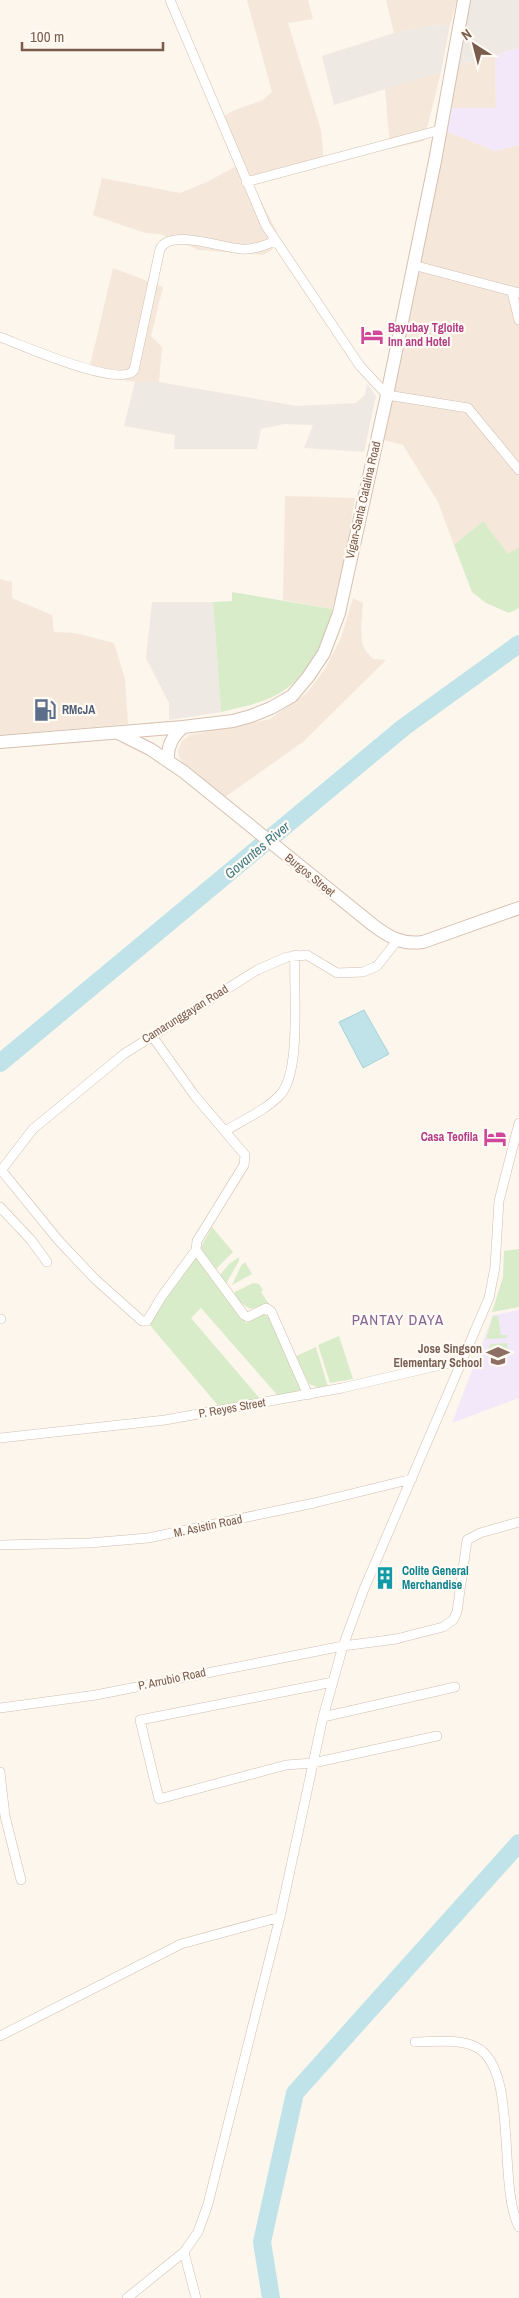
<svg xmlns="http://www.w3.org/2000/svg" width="519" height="2298" font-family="'Archivo Narrow',sans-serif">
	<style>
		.residential { fill: #f5e8da }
		.industrial { fill: #efe9e4 }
		.education { fill: #f3e8fa }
		.green { fill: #d8ecc9 }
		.water { fill: #bfe3e8; stroke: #a5d3da }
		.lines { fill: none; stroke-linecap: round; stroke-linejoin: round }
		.river { stroke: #bfe3e8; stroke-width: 18 }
		.street-casing { stroke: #d1beb0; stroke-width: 10 }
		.secondary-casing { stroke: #d6c0b0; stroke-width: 14 }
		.street { stroke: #fff; stroke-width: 9 }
		.secondary { stroke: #fff; stroke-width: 12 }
		.labels { text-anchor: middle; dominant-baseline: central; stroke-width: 4.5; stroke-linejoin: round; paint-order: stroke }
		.hotel-label { font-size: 12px; font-weight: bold; fill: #b23c85; stroke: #fffaf3; text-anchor: start }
		.street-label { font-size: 12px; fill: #7a5c4d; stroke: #fffaf3 }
		.service-label { font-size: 12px; font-weight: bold; fill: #4e5e75; stroke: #fffaf3; text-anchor: start }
		.education-label { font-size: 12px; font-weight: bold; fill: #785e54; stroke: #fffaf3; text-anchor: end }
		.culture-label { font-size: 12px; font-weight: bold; fill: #0d838f; stroke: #fffaf3; text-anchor: start }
		.water-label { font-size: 14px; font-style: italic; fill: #437c86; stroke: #fffaf3 }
		.quarter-label { font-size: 15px; letter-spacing: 1px; fill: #846695; stroke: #fffaf3 }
	</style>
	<rect width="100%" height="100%" fill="#fdf6ec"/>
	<path class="residential" d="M247,0H308L313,19L288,23L321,130L324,165L253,185L278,234L272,250L263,255L199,250L160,234L145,233L93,215L102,178L180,193L209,181L236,166L216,121L232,111L263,100L272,92Z
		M386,0H457L450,25L426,26L394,33Z
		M495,56L496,108H447L455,66Z
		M441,72L424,141L390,149L385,88Z
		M444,130L495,151L519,145V547L508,555L483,521L454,545L438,502L403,445L384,440Z
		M113,268L163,287L151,336L162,347L159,382H135L88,374Z
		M285,496L355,498L345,560L332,609L283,600Z
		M0,579L12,582V598L52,615L54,632L75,633L114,643L125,679L128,724L0,735Z
		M353,598L363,603L361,628L362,643L366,651L373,659L386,660L303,742L225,797L186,769L179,757L178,750L182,741L190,735L270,719L307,693L325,669L341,638Z"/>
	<path class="industrial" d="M468,0H519V47L495,56L455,66Z
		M450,25L441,72L334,105L322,56L394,33L426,26Z
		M135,382H159L297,406L356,403L365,395L367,384L376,396L364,452L304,448L313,425L284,424L261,429L257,449H174L175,435L124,426Z
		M152,602H213L221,712L169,720V703L146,658Z"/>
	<path class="education" d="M519,47V145L495,151L444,130L447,108H496L495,56Z
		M519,1310V1398L452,1423L493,1315Z"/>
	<path class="green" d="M483,521L508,554L519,547V608L509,613L486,603L472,592L454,545Z
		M232,592L332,609C331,627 324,641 315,656C288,698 267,701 221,712L213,602L232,601Z
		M212,1227L233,1252L216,1269L211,1267L200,1249Z
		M519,1249V1307L492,1312L503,1277L504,1251Z
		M239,1257V1261L226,1284L219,1276L229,1264Z
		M196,1258L246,1323L264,1313L271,1319L302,1392L279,1397L201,1308L191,1318L262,1401L221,1409L148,1323Z
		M245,1262L252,1274L232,1285L241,1266Z
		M253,1283L259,1284L263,1290L261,1292L269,1304L250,1309L238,1301L234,1295L235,1292Z
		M493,1316H498L501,1335H507V1338L486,1339Z
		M339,1336L353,1379L330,1383L318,1345Z
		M508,1343L507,1357L486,1356L490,1344Z
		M316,1347L328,1387L320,1388L309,1384L296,1356Z"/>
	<path class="water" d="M364,1010L389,1054L363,1068L339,1022Z"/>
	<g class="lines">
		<path class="river" d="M0,1063L404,727L519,644
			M271,2298L262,2242L295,2093L519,1843"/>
		<defs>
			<path id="street" d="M170,0L266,226L360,366L387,395L468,408L519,470
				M246,182L440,130
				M413,265L519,293
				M512,292L519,320
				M0,337C22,345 120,389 134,370L160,249C170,228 222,248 241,249C253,250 264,246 275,241
				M152,1036L195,1096L245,1155L244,1165L197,1241L196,1250L244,1315L248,1317L266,1308L271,1311L308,1395
				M225,1131C243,1120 266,1110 280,1095C302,1072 293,988 295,955
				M2,1171L59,1241L95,1279L142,1321H147L162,1296L196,1250
				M0,1172L33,1129L124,1054L257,970L287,957L307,955L337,973L363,972L377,966L397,941
				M0,1207L31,1240L47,1262
				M0,1319H1
				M0,1438L165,1420L342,1388L462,1360
				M0,1545L89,1543L148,1538L314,1503L412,1479
				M333,1682L140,1720L159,1799L286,1765L313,1763L437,1736
				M0,1708L96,1695L343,1646L396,1639L443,1627L453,1620L457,1612L467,1540L480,1533L519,1522
				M323,1717L455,1687
				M0,1772L5,1816L21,1880
				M0,2036L181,1944L280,1917
				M415,2042C434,2042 459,2038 476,2047C519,2068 497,2185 519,2227
				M184,2252L196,2298
				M127,2298L184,2252L198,2232L208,2204L280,1917L323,1717L343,1646L364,1589L489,1298L495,1267L499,1201L519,1123"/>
			<path id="secondary" d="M120,734L150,749L184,772L373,925C389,937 402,945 423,942L519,908
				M0,742L183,727L233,721L251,716L271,708L292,696L308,677L324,653L339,613L387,395L435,161L464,0
				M168,761C167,746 172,737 183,727"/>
		</defs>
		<use href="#street" class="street-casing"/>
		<use href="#secondary" class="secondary-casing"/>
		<use href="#street" class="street"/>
		<use href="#secondary" class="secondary"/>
	</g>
	<defs>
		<symbol id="hotel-bare" viewBox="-9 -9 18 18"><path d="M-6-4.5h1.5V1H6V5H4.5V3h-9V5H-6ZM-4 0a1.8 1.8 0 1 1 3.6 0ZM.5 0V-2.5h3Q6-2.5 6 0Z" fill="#d1479c" stroke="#fffaf3" stroke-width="2.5" paint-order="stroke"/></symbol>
		<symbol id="fuel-bare" viewBox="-9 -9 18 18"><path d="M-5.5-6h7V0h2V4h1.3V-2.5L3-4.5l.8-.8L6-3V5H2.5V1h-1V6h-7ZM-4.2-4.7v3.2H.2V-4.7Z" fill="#5c6f8a" stroke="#fffaf3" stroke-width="2.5" paint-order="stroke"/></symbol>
		<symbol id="school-bare" viewBox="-9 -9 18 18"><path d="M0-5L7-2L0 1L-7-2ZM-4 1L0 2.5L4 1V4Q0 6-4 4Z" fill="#8d6e63" stroke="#fffaf3" stroke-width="2.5" paint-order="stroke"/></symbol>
		<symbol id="building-bare" viewBox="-9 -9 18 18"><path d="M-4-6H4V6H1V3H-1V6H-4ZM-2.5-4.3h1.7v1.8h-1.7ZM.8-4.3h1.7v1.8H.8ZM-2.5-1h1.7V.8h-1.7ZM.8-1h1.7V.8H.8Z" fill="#0f9aa8" stroke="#fffaf3" stroke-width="2.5" paint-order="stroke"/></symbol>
	</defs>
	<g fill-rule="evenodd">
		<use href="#hotel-bare" x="356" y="319" width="32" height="32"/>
		<use href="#fuel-bare" x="29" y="694" width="32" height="32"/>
		<use href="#hotel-bare" x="479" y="1121" width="32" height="32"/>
		<use href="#school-bare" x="482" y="1340" width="32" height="32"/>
		<use href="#building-bare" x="369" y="1562" width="32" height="32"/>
	</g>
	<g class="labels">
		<g class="hotel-label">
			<text x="388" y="328">Bayubay Tgloite<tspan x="388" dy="14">Inn and Hotel</tspan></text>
			<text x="478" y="1137" text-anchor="end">Casa Teofila</text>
		</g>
		<g class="street-label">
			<text transform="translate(363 500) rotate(-77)">Vigan-Santa Catalina Road</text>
			<text transform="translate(310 875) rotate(39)">Burgos Street</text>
			<text transform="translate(185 1014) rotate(-32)">Camarunggayan Road</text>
			<text transform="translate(232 1408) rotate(-10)">P. Reyes Street</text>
			<text transform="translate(208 1526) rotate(-12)">M. Asistin Road</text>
			<text transform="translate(172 1679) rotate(-12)">P. Arrubio Road</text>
		</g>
		<g class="service-label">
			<text x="62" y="710">RMcJA</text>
		</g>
		<g class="education-label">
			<text x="482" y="1349">Jose Singson<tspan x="482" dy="14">Elementary School</tspan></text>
		</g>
		<g class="culture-label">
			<text x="402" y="1571">Colite General<tspan x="402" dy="14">Merchandise</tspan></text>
		</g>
		<g class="water-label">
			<text transform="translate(257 850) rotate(-40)">Govantes River</text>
		</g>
		<g class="quarter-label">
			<text x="398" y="1319">PANTAY DAYA</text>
		</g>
	</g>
	<g transform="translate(474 45) rotate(324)" stroke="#fffaf3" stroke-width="4" paint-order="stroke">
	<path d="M0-4L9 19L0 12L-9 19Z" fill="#7a5c4d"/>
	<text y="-8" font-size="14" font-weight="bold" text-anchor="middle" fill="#7a5c4d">N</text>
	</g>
	<path d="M22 42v8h141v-8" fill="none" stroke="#7a5c4d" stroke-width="2.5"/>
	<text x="30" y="42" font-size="15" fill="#7a5c4d" stroke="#fffaf3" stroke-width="4" paint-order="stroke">100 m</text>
</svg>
